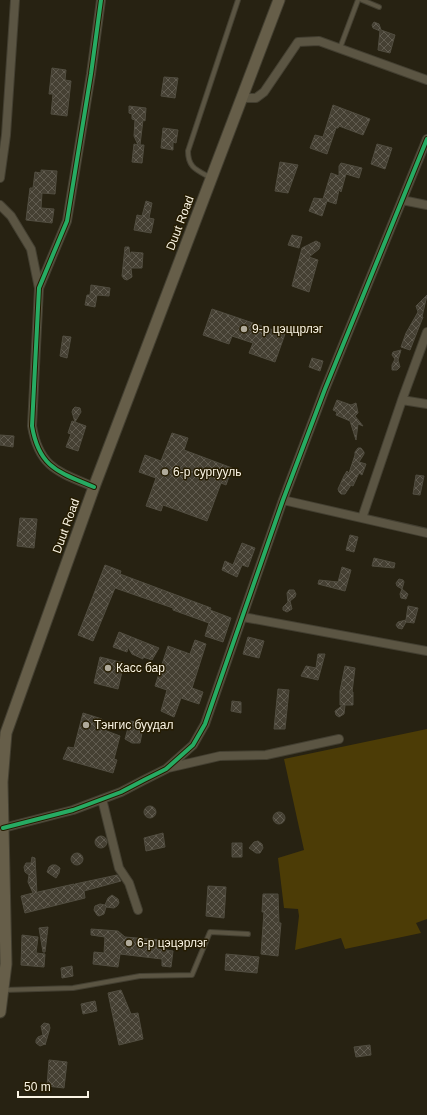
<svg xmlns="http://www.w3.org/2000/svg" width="427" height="1115" font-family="Helvetica,sans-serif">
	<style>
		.green { fill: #4c3c06 }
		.building { fill: url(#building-cross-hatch); stroke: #514d40 }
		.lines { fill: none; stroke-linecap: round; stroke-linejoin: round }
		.service-casing { stroke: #433f31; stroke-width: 6 }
		.minor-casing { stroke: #433f31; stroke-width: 10 }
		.secondary-casing { stroke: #433f31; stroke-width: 13 }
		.service { stroke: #5b5543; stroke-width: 4 }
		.minor { stroke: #5b5543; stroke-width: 8 }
		.secondary { stroke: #665e49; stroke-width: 11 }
		.cycleway-casing { stroke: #251c02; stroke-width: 6 }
		.cycleway { stroke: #26ab63; stroke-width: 4 }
		.poi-dot { fill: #b0aa9a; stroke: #251c02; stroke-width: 1.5 }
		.labels { text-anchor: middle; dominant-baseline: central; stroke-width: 3; stroke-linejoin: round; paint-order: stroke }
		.street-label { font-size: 12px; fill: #faf4e4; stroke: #251c02 }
		.poi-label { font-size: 12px; fill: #faf4e4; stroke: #251c02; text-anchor: start }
	</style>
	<defs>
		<pattern id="building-cross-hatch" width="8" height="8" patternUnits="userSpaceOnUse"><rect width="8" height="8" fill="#454033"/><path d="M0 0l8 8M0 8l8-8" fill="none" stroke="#615c50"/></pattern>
	</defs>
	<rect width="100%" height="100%" fill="#272212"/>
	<path class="green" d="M427,729V919L416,923L421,933L345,949L341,938L295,950L299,916L298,909L284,908L278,858L304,850L284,759Z"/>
	<path class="building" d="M374,22L379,24L381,30L395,35L390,53L378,50L380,31L373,28L372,25Z
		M52,68L66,70L65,80L71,81L67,116L51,114L53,94H49Z
		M164,77L178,78L175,98L161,96Z
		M333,105L370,119L363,135L339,126L338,128H336L327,154L310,148L315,135L323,137Z
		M129,106L146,108L145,121L143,120L140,145H144L142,163L132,162L134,144L138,145L134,136L135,120L132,119V114L129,113Z
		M163,128L178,130L176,143L173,142V150L161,148Z
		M377,144L392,148L385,169L371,164Z
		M280,162L298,165L288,193L275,191Z
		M341,163L362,168L359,178L346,174L341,192L339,190L336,204L327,201L322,216L309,211L314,198L323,199L331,173L339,176V166Z
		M41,170L57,171L55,194L42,193L41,208L54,209L52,223L26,220L30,188H33L35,172L41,173Z
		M146,201L152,203L149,218L154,219L151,233L134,230L137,215L142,216Z
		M292,235L302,237L299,248L288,245Z
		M316,241L320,243V246L319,249L309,257L318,260L309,292L292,286L302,248Z
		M125,247H129L130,257L131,252L143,253L142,268H131L132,277L127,280L124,279L122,276Z
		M91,285L110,288L109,296L97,295L95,307L85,305L87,295H90Z
		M427,295L422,317H423L410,350L401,347L406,333L418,312L416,306Z
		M212,309L285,334L275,362L249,353L253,343L232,336L229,344L203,335Z
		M63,336L71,337L67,358L60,356Z
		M401,350L398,360L400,367L397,370H392V365L395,359L392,355L393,352Z
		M312,358L323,361L320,371L309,367Z
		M337,400L351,405L356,403L358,413L355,416L363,426L358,424L356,440L350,421L336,415L337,412L333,410Z
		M75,407L80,408L81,412L75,422L72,412L73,409Z
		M72,421L86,426L78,451L66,447L71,434L68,433Z
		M172,433L188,438L184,450L232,468L226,485L221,483L207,521L163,505L161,511L146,506L156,478L139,472L145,455L161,461Z
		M0,435L14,436L13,447L0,445Z
		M358,448H361L364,452V454L359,462L366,464L362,475L359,473L353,486L351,485L345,494H341L339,492L338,489L344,476L347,471L349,473L355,455V452Z
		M416,475L424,476L420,495L413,494Z
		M20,518L37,519L34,548L17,546Z
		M350,535L358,537L354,552L346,550Z
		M242,543L255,548L248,567L242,565L237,577L222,570L225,561L233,565Z
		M374,558L395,563L394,568L372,566Z
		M105,565L121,571L120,574L211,608L210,610L231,618L223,642L205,636L209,623L173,610V608L115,588L93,641L78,635Z
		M342,567L351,570L345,591L318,584L319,580L338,582Z
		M399,579L403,580L404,582L402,589L408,594L406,599L401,598L400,594L402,589L397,586L396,583Z
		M289,590H294L296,594L295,597L290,601L292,609L287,612L283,610V607L288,602L287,593Z
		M408,606L418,608L414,623L406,622L402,629L398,628L396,625L398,622L406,620Z
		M119,632L159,648L152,660L143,657V659L132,654L128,647L127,652L113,647Z
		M248,637L264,641L259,658L243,654Z
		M195,640L206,644L192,688L203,692L199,704L181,698L174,717L161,711L167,690L155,686L168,646L190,654Z
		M318,654H325L318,680L301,676L306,666L316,668Z
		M100,657L124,663L118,689L94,683Z
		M345,666L355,668L352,692H353V705H345L344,714L339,717L336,715L335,711L343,705H340V691Z
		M278,689L289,690L285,729H274Z
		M232,701L241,702V713L231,711Z
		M83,713L102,719L99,728L120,736L114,759L117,760L113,773L63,759L68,747L74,748Z
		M130,721L144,723L140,743H132L125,739Z
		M144 812a6 6 0 1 1 12 0a6 6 0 1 1-12 0Z
		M273 818a6 6 0 1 1 12 0a6 6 0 1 1-12 0Z
		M163,833L165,847L146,851L144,838Z
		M95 842a6 6 0 1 1 12 0a6 6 0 1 1-12 0Z
		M258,841L262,844L263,848L260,853H256L249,848L254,842Z
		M232,843H242V857H232Z
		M71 859a6 6 0 1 1 12 0a6 6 0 1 1-12 0Z
		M32,857L35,858L37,894L38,892L74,884L76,887L75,884L117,875L121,881L84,891L85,898L25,913L21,896L33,893L28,882L29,875L25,872L24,867L26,863H31Z
		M52,865H56L60,868L59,873L56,878L47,872L49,867Z
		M208,886L226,887L224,918L206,916Z
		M263,894H278L279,923H281L278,956L261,954L264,912H262Z
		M112,895L118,899L119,903L117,906L114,908L106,907L104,914L99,916L97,915L94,910L95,906L100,904L105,905L108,898Z
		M48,927L45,952H43L39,928Z
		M91,929L118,931L125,937L160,940L159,949L173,951L171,967L162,966V959L120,954L118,967L93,964L94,952L104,953L105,937L91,935Z
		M22,935L38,937L36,953L45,954L44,967L21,965Z
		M226,954L259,957L257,973L225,970Z
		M72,966L73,976L62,978L61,968Z
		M121,990L131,1014L138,1013L143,1039L119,1045L108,993Z
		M95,1001L97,1011L83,1014L81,1004Z
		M44,1023L49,1024L50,1028L45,1045V1044L40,1046L36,1043V1040L38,1037L43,1035L41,1026Z
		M370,1045L371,1055L356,1057L354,1047Z
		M49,1060L67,1062L64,1088L47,1086Z"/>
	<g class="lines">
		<defs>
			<path id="service" d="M362,0L379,7
				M340,48L358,0
				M211,178C197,170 188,168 188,151L238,0
				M4,990L73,988L140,976L192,975L210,932L248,934"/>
			<path id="minor" d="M242,98H256L264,92L298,42L319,41L427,80
				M0,178L6,135L15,0
				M402,200L427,205
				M0,205L11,216L31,249L39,288
				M402,400L427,404
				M94,487C59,472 39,468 32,426L39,288L67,221L91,74L101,0
				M283,500L427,533
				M362,518L402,400L427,332
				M243,617L427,651
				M168,768L220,756L266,755L339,739
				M102,799L119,868L129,883L138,910
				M3,828L73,810L121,792L144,780L166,769L193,745L205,724L283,500L325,389L427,139"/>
			<path id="secondary" d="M0,1012L6,964L2,782L6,733L94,487L279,0"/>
		</defs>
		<use href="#service" class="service-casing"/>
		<use href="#minor" class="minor-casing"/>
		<use href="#secondary" class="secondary-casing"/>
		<use href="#service" class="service"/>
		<use href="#minor" class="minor"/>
		<use href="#secondary" class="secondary"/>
		<defs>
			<path id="cycleway" d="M94,487C59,472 39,468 32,426L39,288L67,221L91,74L101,0
				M3,828L73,810L121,792L144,780L166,769L193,745L205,724L283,500L325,389L427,139"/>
		</defs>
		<use href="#cycleway" class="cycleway-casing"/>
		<use href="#cycleway" class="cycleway"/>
	</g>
	<g class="poi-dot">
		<circle cx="244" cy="329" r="4"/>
		<circle cx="165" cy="472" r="4"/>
		<circle cx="108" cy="668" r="4"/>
		<circle cx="86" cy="725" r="4"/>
		<circle cx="129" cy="943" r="4"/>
	</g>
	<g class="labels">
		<g class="street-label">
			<text transform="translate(180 223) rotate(-69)">Duut Road</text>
			<text transform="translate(66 526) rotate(-70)">Duut Road</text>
		</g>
		<g class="poi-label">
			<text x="252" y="329">9-р цэццрлэг</text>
			<text x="173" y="472">6-р сургууль</text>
			<text x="116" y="668">Касс бар</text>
			<text x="94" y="725">Тэнгис буудал</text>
			<text x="137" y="943">6-р цэцэрлэг</text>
		</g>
	</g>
	<path d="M18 1091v6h70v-6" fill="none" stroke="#faf4e4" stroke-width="2"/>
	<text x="24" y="1091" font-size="12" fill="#faf4e4" stroke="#251c02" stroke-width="3" paint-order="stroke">50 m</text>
</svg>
